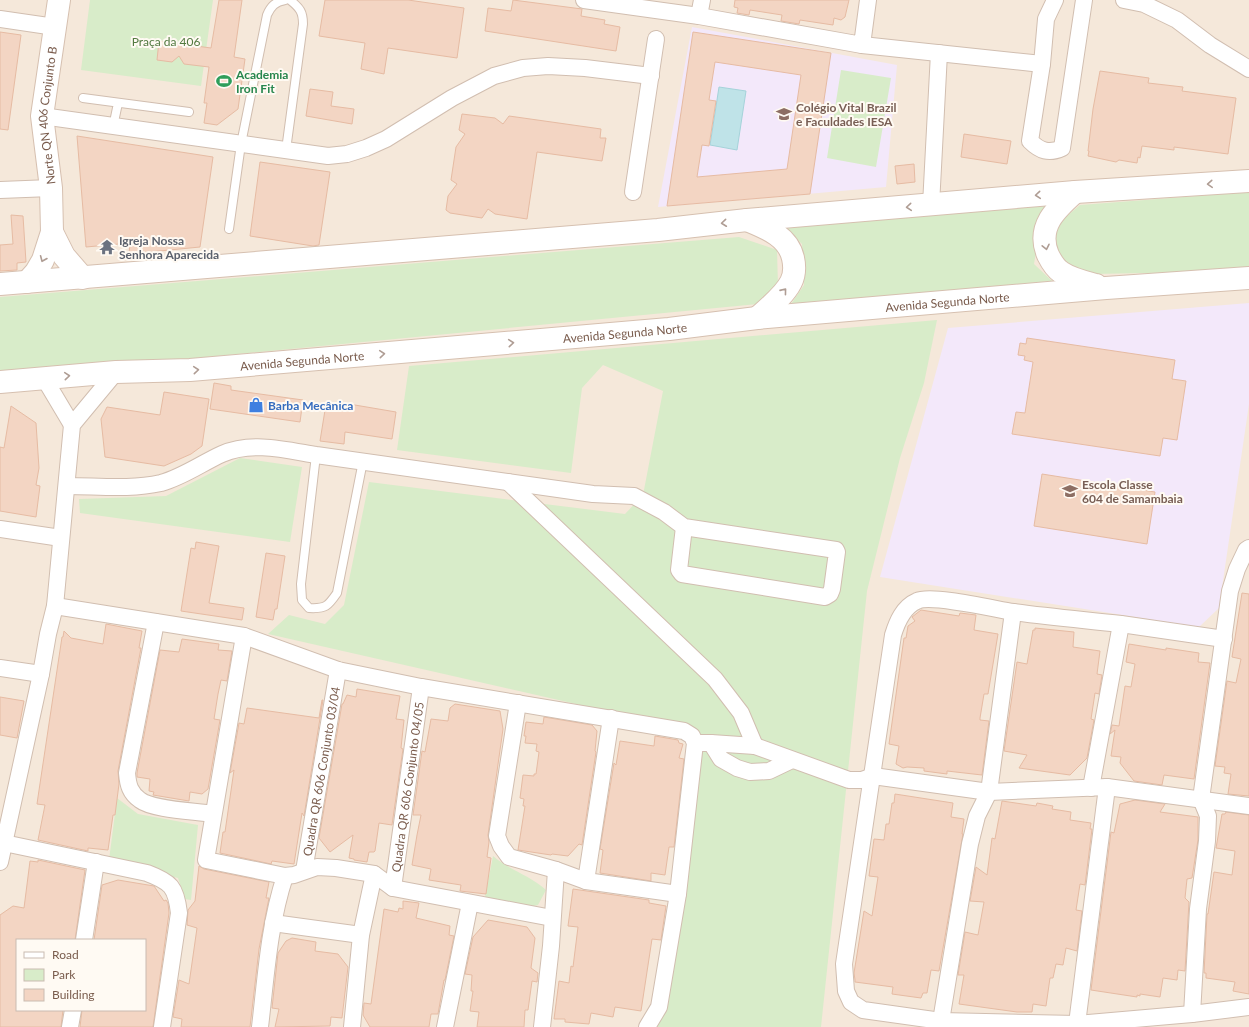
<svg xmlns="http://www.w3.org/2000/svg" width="1249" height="1027" font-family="Lato,sans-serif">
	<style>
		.residential { fill: #f5e8da; fill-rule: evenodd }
		.education { fill: #f3e8fa }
		.green { fill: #d8ecc9 }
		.water { fill: #bfe3e8; stroke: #a5d3da }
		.building { fill: #f3d5c3; stroke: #e6bba3; fill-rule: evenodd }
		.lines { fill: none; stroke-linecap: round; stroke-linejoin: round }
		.lane-casing { stroke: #d1beb0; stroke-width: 10 }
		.street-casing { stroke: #d1beb0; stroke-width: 18 }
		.secondary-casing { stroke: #d6c0b0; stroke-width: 24 }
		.lane { stroke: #fff; stroke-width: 8 }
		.street { stroke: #fff; stroke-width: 16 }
		.secondary { stroke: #fff; stroke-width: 22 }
		.oneway { stroke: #af9d94 }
		.labels { text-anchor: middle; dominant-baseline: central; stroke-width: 4; stroke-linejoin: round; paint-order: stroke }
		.park-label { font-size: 12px; fill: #537a41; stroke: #fffaf3 }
		.leisure-label { font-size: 12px; font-weight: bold; fill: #27864d; stroke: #fffaf3; text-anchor: start }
		.education-label { font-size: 12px; font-weight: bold; fill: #785e54; stroke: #fffaf3; text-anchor: start }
		.street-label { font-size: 12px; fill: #7a5c4d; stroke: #fffaf3 }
		.worship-label { font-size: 12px; font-weight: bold; fill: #5b616d; stroke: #fffaf3; text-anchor: start }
		.shop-label { font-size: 12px; font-weight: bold; fill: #366cbe; stroke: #fffaf3; text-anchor: start }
	</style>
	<rect width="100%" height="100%" fill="#fdf6ec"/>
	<path class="residential" d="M0,0H1249V1027H0ZM17,940H145V1010H17Z"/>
	<path class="education" d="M692,27L897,65L886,187L658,207Z
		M1249,303V404L1219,608L1199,627L880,577L948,328Z"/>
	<path class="green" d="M90,0H213L201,86L81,70Z
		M841,70L891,78L876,167L827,158Z
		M1249,192V271L1094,274L1067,266L1055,252L1054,227L1080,205Z
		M1058,199L1041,223L1034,264L1052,281L1060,280L789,307L804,285L802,244L784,227Z
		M739,237L777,250L778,286L758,304L0,377V297Z
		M937,320L924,383L900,458L867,591L821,1027H656L699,732L268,634L289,615L325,624L344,605L369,482L625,514L643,495L663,391L603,365L582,388L571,473L397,450L409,366Z
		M240,458L302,467L290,542L80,513L79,499L166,496Z
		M117,798L138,814L198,825L191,900L185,899L178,878L109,860Z
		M493,856C509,870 530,875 546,890L538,905L529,907L484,902Z"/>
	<path class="water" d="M719,87L746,91L737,150L710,145Z"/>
	<path class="building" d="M219,0H242L234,57L245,59L238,109L217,125L204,123L207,103H204L209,67L184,64L179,56L172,62L157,60L159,41L211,48Z
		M325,0H408L464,8L457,58L388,48L384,74L361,69L365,43L319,36Z
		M513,0L582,9L581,16L605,20L604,24L620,27L616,51L485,31L488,8L511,11Z
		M735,0H849L845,17L841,20L834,18L833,25L800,20L799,24L781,21L782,15L750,10L749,15L737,13L738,8L734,7Z
		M0,32L21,35L8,130L0,129Z
		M693,32L831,53L810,194L667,206ZM715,62L801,75L787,169L697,177L702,145L709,146L716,101L709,100Z
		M1100,71L1149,78L1148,83L1183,87L1182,91L1236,98L1228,154L1174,147V150L1142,146L1140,158L1138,157L1137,163L1119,160L1116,162L1088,156L1089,151H1088L1093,109Z
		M310,89L333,92L331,106L354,109L352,124L306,116Z
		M462,114L495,118L503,124L509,116L601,129L600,138H606L602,161L537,152L527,219L495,214L488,209L482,218L450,213L446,210L448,196L457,184L451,180L456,147L465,134L459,130Z
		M964,134L1011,141L1007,164L961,157Z
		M77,136L213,157L200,247L129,254L130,243L86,247Z
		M260,162L330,172L319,245L313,246L250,236Z
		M914,164L915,182L897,184L895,166Z
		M11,215L23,216L26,262L17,263V270L0,271V245L13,244Z
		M1027,338L1175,360L1172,379L1186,381L1177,440L1163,438L1160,456L1012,434L1016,412L1025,413L1033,362L1024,360L1025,356L1018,355L1020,343L1026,344Z
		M214,383L231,386V390L303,400L300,422L210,409Z
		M164,392L209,399L202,446L191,454L164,466L105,457L101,419L107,407L160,415Z
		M326,404L349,407V404L396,412L392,439L345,432L344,444L320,441Z
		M11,406L36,423L39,468L36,485L40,486L36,517L0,511V447L4,448Z
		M1042,474L1155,492L1147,544L1034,526Z
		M196,542L219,546L209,603L244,608L242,620L181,611L191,548L195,549Z
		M266,553L285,556L277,609H275L273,620L256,617Z
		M1242,593L1249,594V796L1228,794L1231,774L1224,773L1225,767L1215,766L1227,681L1236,683L1241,659L1232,657Z
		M921,610L959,616L960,613L976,615L974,630L998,634L988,694H984L980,718V720L989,721L982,775L947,771V774L924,771V768L907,767L903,768L896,764L899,746L889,744L904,638H906L908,626L915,621L912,617Z
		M106,624L142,631L139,648H141L118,771L119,784L115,815H113L108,850L88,848V851L38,840L45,805L37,804L38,797L62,637H63L64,631L71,638L103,644Z
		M1035,628L1074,632L1073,647L1100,651L1097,674L1102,675L1099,694L1095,693L1091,719L1094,720L1087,758L1070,775L1019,768L1027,755L1004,751L1017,662L1027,664L1033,630H1035Z
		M182,639L219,644L218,650L232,651L227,681L221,680L218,694L214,719L220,720L208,789L202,794L190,792L189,801L153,795L154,792L149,791L150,779L137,777V773L160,650L179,652Z
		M1129,644L1166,650V648L1199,653L1198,662L1210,663L1194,779L1164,775L1162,785L1134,781L1120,763L1121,757L1111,756L1115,730L1110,734L1112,725L1119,726L1125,686L1131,687L1135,664L1126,662Z
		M357,689L400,696L396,719L404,720L401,748L403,749L392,825L379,823L375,851L374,852H369L367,862L354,860V859L349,858L353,835L330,852L319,838L342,704H343L347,695L356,697Z
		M0,697L24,701L17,738L0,735Z
		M322,700H323L304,816L302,813L294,864L272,861L271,864L220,853L223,832H225L234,770L230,773L239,723L244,724L247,708L319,718Z
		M455,704L500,711L503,729L488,835L489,842L487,857L491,858L486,894L460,891L461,885L429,880L431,869L412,865L417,835L421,815H413L422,751L425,752L431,719L448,721L450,708Z
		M544,717L592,725L597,731L595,751L596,752L582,845L579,844L568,856L552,854L551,855L518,850L525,806H523L524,799L520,798L523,775L534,776V774H536L539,752L536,751L537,744L525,743L526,736H524L526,722L543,724Z
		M655,736L678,740L679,743L683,744L679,758L684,759L674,847H669L665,875L651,873V881L600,873L603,850L600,849L614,763L616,765L620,741L654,746Z
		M895,794L953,803L951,817L964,819L962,834H963L939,971L931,970L927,993H923L921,998L892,994L893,987L855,982V980L854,973L864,911L872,916L878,877L869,876L874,839L884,840L886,824H889L892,803H894Z
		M1135,800L1165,804L1160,812L1198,817V840L1192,878L1187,879L1185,898L1189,902L1185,971L1178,970L1177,980L1163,978L1160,997L1140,994V996L1137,995V997L1091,990L1111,832L1114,833L1120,804Z
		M1002,801L1036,806L1037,803L1053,806L1052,809L1071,812L1070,820L1091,823L1090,829H1092L1085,885L1080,884L1076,910L1082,911L1077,951L1066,948L1063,965L1056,964L1053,978H1050L1046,1006L1033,1004L1032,1012H1017L959,1004L964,975H958L965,932L978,935L984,902L970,901L976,867L987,875L992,838L995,839Z
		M1226,812L1249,815V994L1233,991L1235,982L1206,978V973H1204L1207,914H1208L1214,872L1232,875L1235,851L1216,848L1222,814H1225Z
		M38,860L85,870L75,940H17V1010H63L61,1027H0V915L13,906L24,908L30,861L38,862Z
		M199,866L204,869L269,882L266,898H269L259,949L250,1027H181L182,1019L173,1017L179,980L189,984L197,928L187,925L188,910L195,901Z
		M118,880L154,886L164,901L166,900L168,903L169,913L153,1027H80L82,1010H145V940H94L102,885Z
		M573,889L649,900V903L666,906L661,940L652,939L641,1011L615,1007L613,1017L591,1013L589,1024L565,1022V1019H554L559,981L569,983L571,966L573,967L578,927L568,926Z
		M403,901L419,903L416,918L450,926L449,935L454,936L445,980H444L438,1014H431L429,1027H370L363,1015L364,1003L371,1004L384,909L398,912L399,908L403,909Z
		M488,920L527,927L535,938L531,968L538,973L537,982L532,981L528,1010H525L524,1027H477L479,1012L470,1011L473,991H471L472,975L465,974L473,937Z
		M292,938L316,942L315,951L338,954L348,967L342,1018L331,1017L330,1026L275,1027L279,1009L272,1008L278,953L286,941Z"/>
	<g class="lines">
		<defs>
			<path id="lane" d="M83,98L189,112
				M113,127L118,103
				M286,150L303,24C303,12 300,8 290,0
				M229,229L241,144L267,15C271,6 275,2 285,0
				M316,455L301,584L302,600L309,608C326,609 328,606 337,593L363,461"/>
			<g id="street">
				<path d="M584,0L699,16L862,45L868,0"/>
				<path d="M1055,0L1046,19L1042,64L1030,141C1040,151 1049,154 1062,148L1084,0"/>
				<path d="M1124,0L1144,4L1177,20L1210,45L1249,69"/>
				<path d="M699,16L702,0"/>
				<path d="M0,19L55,27"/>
				<path d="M862,45L1042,64"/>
				<path d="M42,116L328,156L347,154L366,148L386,139L452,98L494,76L523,68L548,66L585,68L651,76"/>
				<path d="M0,190L51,188"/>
				<path d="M633,192L656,39"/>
				<path d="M931,205L939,53"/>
				<path d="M44,378L72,425"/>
				<path d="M508,482L715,679L741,713L755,746"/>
				<path d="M67,486C98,486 130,490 161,483C183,477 202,463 222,454C252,441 286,450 316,455L593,494L634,496L664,512L684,527L679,570L682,574L825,597L830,594L832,589L837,552L836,550L684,527"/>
				<path d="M0,529L61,538"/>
				<path d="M55,606L244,636L338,670L421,687L684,731L692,736L695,743L678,894L659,1007L647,1027"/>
				<path d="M156,622L127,773C128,785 130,793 140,800C153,810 196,811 213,814"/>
				<path d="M244,636L206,860L285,876L294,875L317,867L336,868L374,874L393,888L552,918"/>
				<path d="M1224,639C1189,634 1155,629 1121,624C1085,620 1049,617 1013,612C994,609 931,594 917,601C903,607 897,622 893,635L844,964L846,991L851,1002L863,1010L941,1021L1077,1024L1192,1014L1249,1007"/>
				<path d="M0,668L41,674L48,634L55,606L72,425L116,372"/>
				<path d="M518,703L497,836L501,846L509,857L556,870"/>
				<path d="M695,743H711L755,746L849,780H862L873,776L989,792L1107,787L1249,806"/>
				<path d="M711,743L721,759L737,768L750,772L769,771L792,760"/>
				<path d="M1091,788L1121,624"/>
				<path d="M4,843L147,873C171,882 176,887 179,913L162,1027"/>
				<path d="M0,862L41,674"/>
				<path id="s1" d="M304,871L338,670"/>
				<path d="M586,881L611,718"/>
				<path id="s2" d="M393,888L421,687"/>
				<path d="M273,923L361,935"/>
				<path d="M84,940L96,862"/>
				<path d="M1192,1014L1198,909L1207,841L1208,816L1201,799L1230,591L1237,569L1246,550L1249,548"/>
				<path d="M941,1021L970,844L977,816L989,792L1013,612"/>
				<path d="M1077,1024L1107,787"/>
				<path d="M70,1027L73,1010"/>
				<path d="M260,1027C266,976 269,925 285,876"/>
				<path d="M352,1027L361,935L374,874"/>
				<path d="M445,1027L470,903"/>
				<path d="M542,1027L551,946L556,870L586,881L678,894"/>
			</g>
			<g id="secondary">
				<path d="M1075,192C1056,209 1036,227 1048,255C1051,261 1055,268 1061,272C1071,279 1084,282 1096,285"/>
				<path d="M747,220C766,228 788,236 793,258C795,267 795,274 791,282C784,296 768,308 757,318"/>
				<path d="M52,232L64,256L83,278"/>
				<path id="s3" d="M27,282L36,272L43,260L52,232L51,188L42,116L59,0"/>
				<path d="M0,284L658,230L747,220L1075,192L1249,181"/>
				<path id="s4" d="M0,382L116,372L190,370L669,329L757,318L1106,288L1249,278"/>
			</g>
		</defs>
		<use href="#lane" class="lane-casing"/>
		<use href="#street" class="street-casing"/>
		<use href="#secondary" class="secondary-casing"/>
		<use href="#lane" class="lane"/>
		<use href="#street" class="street"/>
		<use href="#secondary" class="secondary"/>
	</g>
	<defs><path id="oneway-chevron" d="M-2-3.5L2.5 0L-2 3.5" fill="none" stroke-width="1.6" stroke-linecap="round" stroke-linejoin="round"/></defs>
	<g class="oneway">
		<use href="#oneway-chevron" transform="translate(1210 184) rotate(176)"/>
		<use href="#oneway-chevron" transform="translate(1038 195) rotate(175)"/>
		<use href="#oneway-chevron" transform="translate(909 207) rotate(175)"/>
		<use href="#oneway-chevron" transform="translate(724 223) rotate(174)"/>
		<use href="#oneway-chevron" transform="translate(1046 247) rotate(78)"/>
		<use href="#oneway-chevron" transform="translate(43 259) rotate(113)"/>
		<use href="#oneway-chevron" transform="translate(784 291) rotate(-51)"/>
		<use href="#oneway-chevron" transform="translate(511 343) rotate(-5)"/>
		<use href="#oneway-chevron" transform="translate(382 354) rotate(-5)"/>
		<use href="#oneway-chevron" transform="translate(196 370) rotate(-5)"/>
		<use href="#oneway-chevron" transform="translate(67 376) rotate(-5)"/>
	</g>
	<defs>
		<symbol id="stadium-bare" viewBox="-9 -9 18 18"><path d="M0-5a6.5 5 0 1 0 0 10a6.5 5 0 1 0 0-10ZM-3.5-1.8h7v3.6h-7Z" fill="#2e9e5b" stroke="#fffaf3" stroke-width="2.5" paint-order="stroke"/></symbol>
		<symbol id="university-bare" viewBox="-9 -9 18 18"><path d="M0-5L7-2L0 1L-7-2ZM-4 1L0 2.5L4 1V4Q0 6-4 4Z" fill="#8d6e63" stroke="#fffaf3" stroke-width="2.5" paint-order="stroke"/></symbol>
		<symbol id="temple-bare" viewBox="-9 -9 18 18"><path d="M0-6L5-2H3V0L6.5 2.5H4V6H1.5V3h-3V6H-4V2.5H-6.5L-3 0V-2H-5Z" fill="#6b7280" stroke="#fffaf3" stroke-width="2.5" paint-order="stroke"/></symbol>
		<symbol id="shop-bare" viewBox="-9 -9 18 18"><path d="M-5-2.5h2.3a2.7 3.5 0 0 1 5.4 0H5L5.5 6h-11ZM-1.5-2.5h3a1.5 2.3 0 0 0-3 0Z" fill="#3f7fe0" stroke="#fffaf3" stroke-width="2.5" paint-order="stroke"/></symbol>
		<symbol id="school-bare" viewBox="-9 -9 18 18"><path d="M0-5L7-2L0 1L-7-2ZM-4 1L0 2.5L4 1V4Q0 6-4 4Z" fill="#8d6e63" stroke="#fffaf3" stroke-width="2.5" paint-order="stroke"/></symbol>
	</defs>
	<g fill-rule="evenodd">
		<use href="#stadium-bare" x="213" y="70" width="22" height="22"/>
		<use href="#university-bare" x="773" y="103" width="22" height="22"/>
		<use href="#temple-bare" x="96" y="236" width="22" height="22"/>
		<use href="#shop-bare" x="245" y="394" width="22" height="22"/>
		<use href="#school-bare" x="1059" y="480" width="22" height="22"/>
	</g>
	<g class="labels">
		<g class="park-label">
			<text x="166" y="41">Praça da 406</text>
		</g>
		<g class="leisure-label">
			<text x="236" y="74">Academia<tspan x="236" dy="14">Iron Fit</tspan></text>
		</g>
		<g class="education-label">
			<text x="796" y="107">Colégio Vital Brazil<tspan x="796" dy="14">e Faculdades IESA</tspan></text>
			<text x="1082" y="484">Escola Classe<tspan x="1082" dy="14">604 de Samambaia</tspan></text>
		</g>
		<g class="street-label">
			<text stroke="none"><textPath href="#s3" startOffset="174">Norte QN 406 Conjunto B</textPath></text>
			<text stroke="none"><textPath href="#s4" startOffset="951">Avenida Segunda Norte</textPath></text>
			<text stroke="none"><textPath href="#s4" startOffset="627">Avenida Segunda Norte</textPath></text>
			<text stroke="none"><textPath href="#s4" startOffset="303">Avenida Segunda Norte</textPath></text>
			<text stroke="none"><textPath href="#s1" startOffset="101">Quadra QR 606 Conjunto 03/04</textPath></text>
			<text stroke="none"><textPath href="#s2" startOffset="102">Quadra QR 606 Conjunto 04/05</textPath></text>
		</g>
		<g class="worship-label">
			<text x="119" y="240">Igreja Nossa<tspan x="119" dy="14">Senhora Aparecida</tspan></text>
		</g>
		<g class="shop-label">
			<text x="268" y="405">Barba Mecânica</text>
		</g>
	</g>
	<rect x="16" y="939" width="130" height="72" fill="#fffaf3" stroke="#cabbb1"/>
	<rect x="24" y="952" width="20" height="6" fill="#ffffff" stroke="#cabbb1"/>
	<text x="52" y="959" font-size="12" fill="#7a5c4d">Road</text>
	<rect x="24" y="969" width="20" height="12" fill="#d8ecc9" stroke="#cabbb1"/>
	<text x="52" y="979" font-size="12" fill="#7a5c4d">Park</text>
	<rect x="24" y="989" width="20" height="12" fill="#f3d5c3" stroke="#cabbb1"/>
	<text x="52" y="999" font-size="12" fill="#7a5c4d">Building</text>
</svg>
